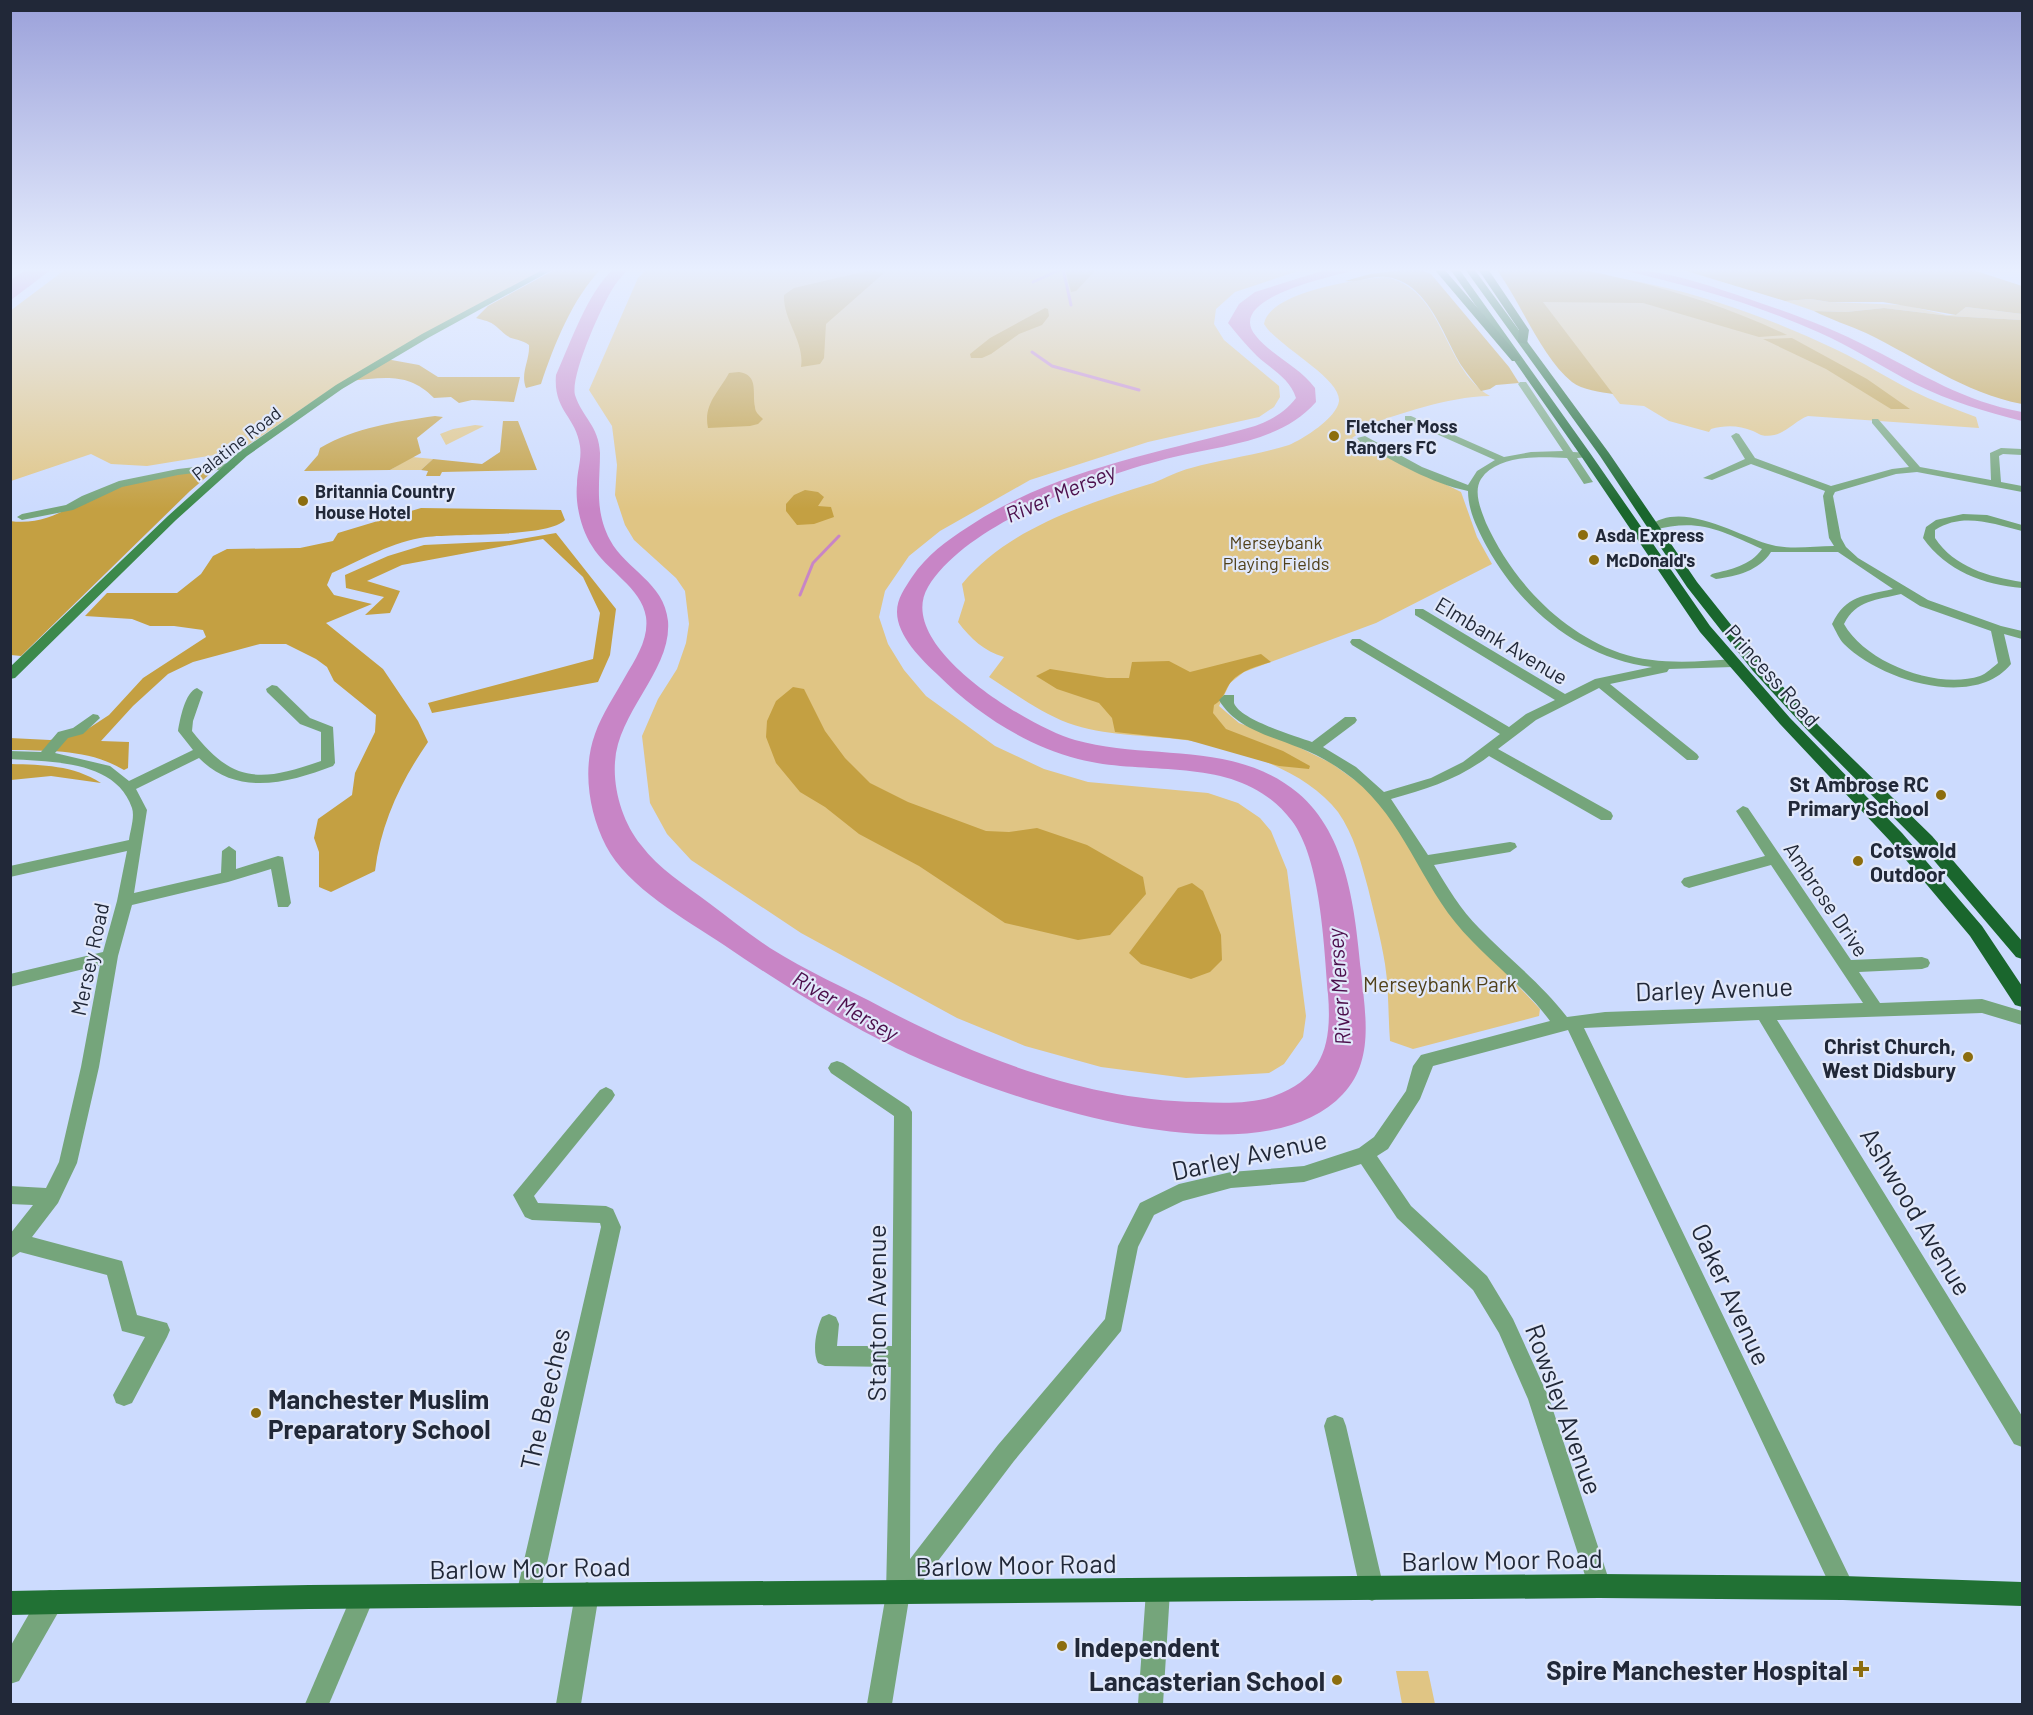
<svg xmlns="http://www.w3.org/2000/svg" width="2033" height="1715" font-family="Barlow,sans-serif">
	<style>
		.green { fill: #e0c584 }
		.forest { fill: #c4a042 }
		.water { fill: #c885c6 }
		.lines { fill: none; stroke-linecap: round; stroke-linejoin: round }
		.stream { stroke: #c885c6; stroke-width: 3 }
		.minor { fill: #75a57b; fill-rule: evenodd }
		.tertiary { fill: #75a57b; fill-rule: evenodd }
		.secondary { fill: #3c894b; fill-rule: evenodd }
		.primary { fill: #217134; fill-rule: evenodd }
		.trunk { fill: #1a662d; fill-rule: evenodd }
		.motorway { fill: #145a26; fill-rule: evenodd }
		.poi-dot { fill: #8c6d0e; stroke: #e1e8fa; stroke-width: 2 }
		.labels { text-anchor: middle; dominant-baseline: central; stroke-width: 4.5; stroke-linejoin: round; paint-order: stroke }
		.far-poi-label { font-size: 18px; font-weight: bold; fill: #212838; stroke: #e1e8fa; text-anchor: start }
		.far-street-label { font-size: 18px; fill: #212838; stroke: #e1e8fa }
		.far-park-label { font-size: 18px; fill: #51411a; stroke: #e1e8fa }
		.street-label { font-size: 21px; fill: #212838; stroke: #e1e8fa }
		.poi-label { font-size: 21px; font-weight: bold; fill: #212838; stroke: #e1e8fa; text-anchor: end }
		.park-label { font-size: 21px; fill: #51411a; stroke: #e1e8fa }
		.water-label { font-size: 22px; font-style: italic; fill: #4c0f4c; stroke: #e1e8fa }
		.near-street-label { font-size: 26px; fill: #212838; stroke: #e1e8fa }
		.near-poi-label { font-size: 26px; font-weight: bold; fill: #212838; stroke: #e1e8fa; text-anchor: start }
	</style>
	<rect width="100%" height="100%" fill="#ccdbfe"/>
	<path class="green" d="M66,269H545L334,387L239,451L147,466L111,464L91,454L11,481L10,311Z
		M647,269H1304L1235,292L1216,309L1214,324L1224,340L1279,386L1280,397L1274,407L1259,417L1148,442L1030,480L940,531L909,556L885,591L879,617L888,644L904,670L926,696L995,746L1044,769L1088,782L1208,793L1238,803L1260,818L1271,831L1287,870L1306,1016L1303,1037L1284,1064L1269,1073L1186,1078L1101,1067L1025,1046L957,1018L801,933L691,860L667,834L650,803L642,736L658,699L677,669L686,643L689,624L685,591L676,578L634,540L625,525L615,495L617,465L612,426L589,390L638,278Z
		M1517,269C1627,269 1737,302 1837,350C1863,362 1887,378 1913,391C1933,401 1955,409 1976,417L1979,428L1808,416C1793,421 1782,440 1761,435C1758,434 1756,432 1753,431C1739,425 1725,425 1711,429L1709,432L1669,421L1644,406L1620,404Z
		M1385,277C1445,289 1442,368 1490,396C1445,397 1402,414 1360,427L1358,434L1352,438L1461,492L1477,537L1492,564L1376,623L1244,672L1230,683L1219,706L1239,723L1282,739L1331,763L1366,788L1387,809L1488,954L1540,1009L1539,1016L1413,1049L1390,1041C1388,1016 1389,989 1385,964C1381,939 1374,913 1368,888C1361,862 1354,835 1338,812C1306,770 1236,747 1185,740C1146,735 1104,736 1068,723C1039,712 1014,693 989,677L1004,657C984,651 971,639 958,622L965,600L962,584C1008,528 1086,504 1153,483C1166,478 1178,471 1191,468C1223,459 1257,455 1289,445C1303,439 1337,418 1339,401C1341,378 1277,346 1264,324C1269,292 1358,279 1385,277Z
		M1811,299L1829,302L1904,305L1947,315H1956L1966,307L2022,314V320L1950,316L1884,308L1846,312L1814,311L1785,301Z
		M475,425L484,426L446,445L440,434L453,429Z
		M412,457L433,459L421,470H390Z
		M1396,1671H1428L1435,1704H1402Z"/>
	<path class="forest" d="M556,269H601C572,299 554,345 541,384L526,388C520,373 530,360 529,345C522,339 512,340 506,335C492,323 495,323 476,318L488,306Z
		M1065,269H1097L1076,291L1071,292Z
		M1410,269L1420,270L1431,274L1509,367L1519,383L1496,385L1490,389L1481,391C1474,382 1467,374 1461,365C1443,335 1427,281 1386,277C1372,275 1358,283 1345,281L1370,274Z
		M1496,269C1522,269 1549,267 1575,269C1593,271 1611,276 1629,280C1683,293 1737,311 1787,335L1759,337L1643,303L1543,302L1613,394C1601,392 1582,390 1572,382C1541,357 1521,302 1496,269Z
		M1680,269H1970L2022,286V314L1966,307L1956,315L1883,302H1829L1811,299L1785,301Z
		M871,270L884,273L826,324L824,358L820,364L801,367C805,341 783,321 784,295L794,288Z
		M1045,308L1048,309L1049,316L1042,325L1019,334L991,354L982,358H971L970,354L990,338Z
		M1884,308L1950,316L2022,320V404C1964,393 1918,358 1866,333C1849,325 1831,320 1814,311L1846,312Z
		M1792,338L1867,379L1910,409H1891L1826,369L1763,339Z
		M386,359L419,365L438,377H520L514,402L472,400L459,403L451,397L434,398C408,371 382,378 349,381Z
		M739,372C759,375 752,392 755,407C755,412 759,415 763,419L758,424L750,426L708,428C703,404 719,392 729,373Z
		M435,416L443,417L417,438L421,453L390,470L304,471L318,455L320,448C356,427 395,422 435,416Z
		M503,421H518L537,470L442,472L440,476H426L428,471L421,470L433,459L482,464L500,452Z
		M207,465L217,468L190,491L21,656L11,655L10,521C52,527 78,499 113,487C143,477 176,470 207,465Z
		M805,490L818,492L824,497L818,506L831,507L834,517L814,524L797,525L786,511V504L794,495Z
		M421,508L561,510L565,520C548,538 454,533 426,537C394,541 361,560 332,573L327,585L334,595L372,604L326,623L383,669L418,721L428,742C401,781 381,823 375,871L331,892L319,887V852L314,838L318,819L352,795L355,773L375,732L376,715L334,681L327,667L316,659L286,644H260L193,662L168,674L133,706L101,741L129,742L128,768L124,770C89,749 50,751 11,750L10,738L50,740L80,734L109,715L143,678L206,637L203,630L174,626H150L132,619L85,616L107,593H177L201,574L213,556L227,549L300,548L333,541L338,533Z
		M556,533L616,609L610,655L598,682L432,713L428,703L593,659L600,613L583,577L543,539L402,565L367,581L400,591L390,613L365,615L384,597L346,588L345,575L388,556L424,545L509,541Z
		M1261,654L1271,662C1258,666 1241,670 1231,682C1225,689 1224,700 1214,705L1213,713L1226,729L1283,751L1310,766L1309,769L1279,766L1188,740L1115,732L1112,718L1099,703L1057,689L1036,676L1050,669L1107,678H1129L1132,662L1169,661L1190,672Z
		M793,687L804,689L825,731L845,758L870,783L908,802L986,831L1009,832L1037,828L1087,845L1143,877L1146,894L1110,935L1078,940L1005,923L919,866L859,834L825,807L800,792L776,763L766,737L767,721L776,701Z
		M11,764C43,765 73,765 101,783L51,776L11,780Z
		M1192,883L1203,891L1221,935L1222,960L1210,972L1191,979L1141,964L1129,953L1178,888Z"/>
	<path class="water" d="M26,269H52L11,300V280Z
		M613,269H629C622,276 618,280 613,288C601,307 570,376 575,395C582,417 599,426 600,453C600,484 594,510 610,540C626,570 664,582 668,621C672,670 618,711 615,762C613,790 623,823 641,845C659,869 685,885 709,903C729,918 749,934 770,948C806,971 846,988 883,1008C981,1059 1086,1100 1198,1102C1223,1103 1250,1104 1274,1096C1324,1078 1332,1043 1328,994C1324,946 1321,860 1292,821C1240,752 1150,778 1078,759C1025,745 976,713 938,675C922,660 897,636 897,612C897,598 905,588 912,577C927,555 946,541 968,527C1055,469 1157,454 1255,426C1272,420 1285,412 1296,398C1290,378 1271,369 1257,356C1247,346 1237,334 1228,323L1239,304L1255,292L1328,269H1359C1336,276 1223,297 1256,336C1272,356 1300,367 1315,388L1316,402C1281,442 1223,445 1174,457C1103,474 967,522 928,587C893,646 1030,727 1075,740C1149,761 1235,740 1298,793C1348,835 1355,911 1361,971C1365,1014 1375,1060 1343,1094C1255,1189 987,1094 890,1045C832,1016 777,981 724,945C685,919 628,888 606,846C589,813 582,769 595,734C602,714 615,695 625,677C636,658 649,639 646,617C642,588 606,570 592,546C581,529 575,504 577,484C577,471 582,459 580,446C576,416 553,411 556,375C571,342 587,294 613,269Z
		M1618,269C1662,269 1705,284 1746,298C1790,313 1830,327 1872,349C1924,375 1963,401 2022,412V421C1986,412 1949,401 1915,384C1882,367 1852,347 1818,332C1754,303 1686,285 1618,269Z"/>
	<g class="lines">
		<path class="stream" d="M1063,269L1071,305
			M1033,282L1062,269
			M1032,352L1052,366L1139,390
			M800,595L813,563L839,536"/>
		<path class="minor" d="M1520,382H1526L1573,452L1590,453V457L1577,458L1593,482L1584,484L1567,458C1541,457 1498,454 1481,479C1473,492 1481,510 1486,523C1512,580 1559,631 1620,653C1656,665 1695,662 1733,659L1739,663L1733,667L1669,669L1667,672L1610,684L1697,754L1699,757L1697,760H1687L1599,688L1536,720L1498,749L1611,812L1613,816L1611,820H1601L1489,756C1459,779 1427,789 1391,799L1428,855L1510,842L1515,843L1517,847L1510,852L1434,865C1447,887 1461,910 1479,928C1508,958 1541,983 1567,1017L1605,1012L1863,1003L1771,865L1689,888L1684,886L1681,882L1684,878L1765,856L1736,811L1743,806L1748,808L1851,960L1922,957L1928,959L1930,963L1928,967L1922,969L1859,972L1880,1003L1982,999L2022,1011V1025L1982,1013L1777,1020L2022,1416V1447L2014,1444L1759,1020L1584,1028L1851,1580L1855,1588L1851,1596L1843,1600L1835,1596L1568,1030L1433,1066L1420,1099L1388,1149L1377,1156L1411,1206L1487,1276L1513,1319L1549,1398L1611,1586L1607,1594L1599,1598L1591,1594L1528,1399L1499,1333L1473,1290L1397,1218L1361,1164L1304,1182L1231,1188L1183,1201L1154,1215L1138,1247L1121,1331L1014,1461L909,1599L892,1704H867L886,1594L891,1367L825,1366L818,1363C812,1351 816,1330 822,1317L829,1314L836,1317L839,1324L837,1346H892L894,1116L831,1073L828,1068L831,1063L837,1061L843,1063L909,1107L912,1112L910,1559L998,1445L1105,1319L1118,1246L1140,1203L1179,1184L1231,1172L1304,1166L1359,1148L1374,1137L1406,1091L1413,1066L1421,1055L1550,1021C1523,984 1484,958 1455,922C1416,873 1398,809 1344,772C1330,762 1316,754 1300,748C1271,736 1236,729 1219,700L1224,695H1234C1234,698 1234,701 1234,703C1240,720 1296,736 1312,742L1345,717H1355L1357,720L1355,723L1323,747L1356,767L1384,792L1431,778L1463,762L1500,734L1352,645L1350,642L1352,639H1360L1509,727L1526,714L1555,700L1415,615V609H1423L1565,694L1595,679L1652,667C1581,659 1521,609 1487,547C1478,530 1468,511 1468,491C1430,483 1396,462 1362,444L1357,438L1365,436L1422,467L1468,485L1477,471L1495,460L1405,420V416H1411L1504,457L1531,452L1563,451L1518,384Z
			M1872,419H1878L1920,467L1991,480L1990,453L2001,448L2022,449V455L2003,454L1999,456L2001,482L2022,486V492L1917,472L1896,474L1835,492L1833,496L1841,538L1846,547L1858,558L1928,600L2001,626L2022,631V639L2004,634L2011,664C1974,710 1880,680 1844,644C1839,639 1836,631 1832,624C1846,595 1864,596 1893,589L1838,552H1771C1759,571 1737,576 1716,579L1710,576L1712,574C1731,569 1750,566 1762,549C1720,530 1699,518 1653,530L1648,527C1681,498 1739,537 1772,545C1791,550 1814,546 1834,546L1829,538L1823,496L1825,491L1751,464L1712,480L1703,478L1745,459L1731,436L1736,433L1739,434L1755,458L1831,486L1892,469L1909,467L1872,423ZM1901,594L1920,606L1991,631L1998,663C1993,667 1986,674 1980,676C1937,690 1866,663 1844,624C1856,600 1877,600 1901,594Z
			M230,463L235,466L234,468L178,475L122,487L73,510L22,520L17,517L22,514L66,505L82,496L119,481L178,469Z
			M1963,514L1987,515L2022,525V531C1993,524 1963,512 1935,530V538C1954,567 1989,577 2022,582V588C1984,585 1946,571 1923,538L1926,527L1936,520Z
			M272,685L277,686L310,718L333,727L335,763L333,766C288,783 237,797 199,758L136,789L147,810L134,893L221,873L222,851L229,846L236,851V869L278,856L283,857L291,903L288,907H278L271,869L228,882L132,905L118,956L99,1067L77,1163L58,1203L32,1237L122,1261L137,1315L167,1323L170,1330L167,1337L132,1403L124,1406L116,1403L113,1395L145,1337L122,1331L107,1275L20,1252L10,1259V1234L33,1205L10,1204V1186L46,1188L59,1162L81,1067L100,965L10,987V974L103,952L117,901L127,851L10,877V866L129,840C130,831 135,817 132,808C116,760 51,762 10,759V751L41,752L58,732L73,728L93,714L98,715L100,718L83,734L68,738L55,753L110,766L129,781L193,750L178,731C180,719 185,692 197,688L203,692L193,721L192,731C233,784 261,782 321,761V732L300,724L267,692L266,689Z
			M606,1087L612,1090L615,1095L612,1100L534,1196L538,1203L606,1206L613,1209L621,1227L540,1595L536,1603L528,1607L520,1603L516,1595L601,1227L600,1223L532,1220L525,1217L513,1195L600,1090Z
			M1335,1415L1343,1418L1346,1426L1384,1589L1380,1597L1372,1601L1364,1597L1360,1589L1324,1426L1327,1418Z
			M1158,1579L1166,1583L1170,1591L1163,1704H1138L1146,1591L1150,1583Z
			M587,1582L595,1586L599,1594L581,1704H556L575,1594L579,1586Z
			M50,1590L59,1593L62,1602L59,1611L19,1681L10,1684V1647L41,1593Z"/>
		<path class="tertiary" d="M362,1586L370,1590L374,1598L329,1704H305L354,1590Z"/>
		<path class="secondary" d="M544,269H554L428,338L342,389L247,456L176,520L15,678L10,679V667L168,516L239,452L336,385L422,334Z"/>
		<path class="primary" d="M1599,1574L1843,1576L2022,1582V1606L1843,1600L1599,1598L309,1609L10,1615V1591L309,1585Z"/>
		<path class="trunk" d="M1450,269H1459L1590,453L1710,626L1790,718L1902,833L1982,926L2022,986V1007L2015,1005L1970,936L1890,841L1780,724L1700,632L1581,456Z
			M1465,269H1474L1609,453L1697,582L1763,665L1819,726L1932,836L2022,941V959L2016,957L1920,844L1809,732L1753,671L1687,587L1600,456Z"/>
		<path class="motorway" d="M1434,269H1444L1520,357V361H1512Z
			M1478,269H1488L1529,330L1527,344L1518,342L1519,330Z"/>
	</g>
	<linearGradient id="sky" x2="0" y2="1"><stop stop-color="#9ba1da"/><stop offset="0.53" stop-color="#e8efff"/><stop offset="1" stop-color="#e8efff" stop-opacity="0"/></linearGradient>
	<rect width="2033" height="509" fill="url(#sky)"/>
	<g class="poi-dot">
		<circle cx="1334" cy="436" r="6"/>
		<circle cx="303" cy="501" r="6"/>
		<circle cx="1583" cy="535" r="6"/>
		<circle cx="1594" cy="560" r="6"/>
		<circle cx="1941" cy="795" r="6"/>
		<circle cx="1858" cy="861" r="6"/>
		<circle cx="1968" cy="1057" r="6"/>
		<circle cx="256" cy="1413" r="6"/>
		<circle cx="1062" cy="1646" r="6"/>
		<path d="M1858 1660h6v6h6v6h-6v6h-6v-6h-6v-6h6z"/>
		<circle cx="1337" cy="1680" r="6"/>
	</g>
	<g class="labels">
		<g class="far-poi-label">
			<text x="1346" y="426">Fletcher Moss<tspan x="1346" dy="21">Rangers FC</tspan></text>
			<text x="315" y="491">Britannia Country<tspan x="315" dy="21">House Hotel</tspan></text>
			<text x="1595" y="535">Asda Express</text>
			<text x="1606" y="560">McDonald's</text>
		</g>
		<g class="far-street-label">
			<text transform="translate(236 443) rotate(-38)">Palatine Road</text>
		</g>
		<g class="far-park-label">
			<text x="1276" y="542">Merseybank<tspan x="1276" dy="21">Playing Fields</tspan></text>
		</g>
		<g class="street-label">
			<text transform="translate(1502 640) rotate(31)">Elmbank Avenue</text>
			<text transform="translate(1773 675) rotate(48)">Princess Road</text>
			<text transform="translate(1827 899) rotate(56)">Ambrose Drive</text>
			<text transform="translate(89 959) rotate(-78)">Mersey Road</text>
		</g>
		<g class="poi-label">
			<text x="1929" y="783">St Ambrose RC<tspan x="1929" dy="24">Primary School</tspan></text>
			<text x="1870" y="849" text-anchor="start">Cotswold<tspan x="1870" dy="24">Outdoor</tspan></text>
			<text x="1956" y="1045">Christ Church,<tspan x="1956" dy="24">West Didsbury</tspan></text>
		</g>
		<g class="park-label">
			<text x="1440" y="983">Merseybank Park</text>
		</g>
		<g class="water-label">
			<text transform="translate(1060 492) rotate(-23)">River Mersey</text>
			<text transform="translate(1338 987) rotate(-94)">River Mersey</text>
			<text transform="translate(846 1005) rotate(30)">River Mersey</text>
		</g>
		<g class="near-street-label">
			<text transform="translate(1714 988) rotate(-2)">Darley Avenue</text>
			<text transform="translate(1249 1154) rotate(-12)">Darley Avenue</text>
			<text transform="translate(1917 1211) rotate(59)">Ashwood Avenue</text>
			<text transform="translate(1732 1294) rotate(65)">Oaker Avenue</text>
			<text transform="translate(875 1313) rotate(-90)">Stanton Avenue</text>
			<text transform="translate(544 1399) rotate(-77)">The Beeches</text>
			<text transform="translate(1565 1409) rotate(70)">Rowsley Avenue</text>
			<text transform="translate(1502 1559) rotate(-1)">Barlow Moor Road</text>
			<text transform="translate(1016 1564) rotate(-1)">Barlow Moor Road</text>
			<text transform="translate(530 1567) rotate(-1)">Barlow Moor Road</text>
		</g>
		<g class="near-poi-label">
			<text x="268" y="1398">Manchester Muslim<tspan x="268" dy="30">Preparatory School</tspan></text>
			<text x="1074" y="1646">Independent</text>
			<text x="1848" y="1669" text-anchor="end">Spire Manchester Hospital</text>
			<text x="1325" y="1680" text-anchor="end">Lancasterian School</text>
		</g>
	</g>
	<rect width="2033" height="1715" fill="none" stroke="#212838" stroke-width="24"/>
</svg>
